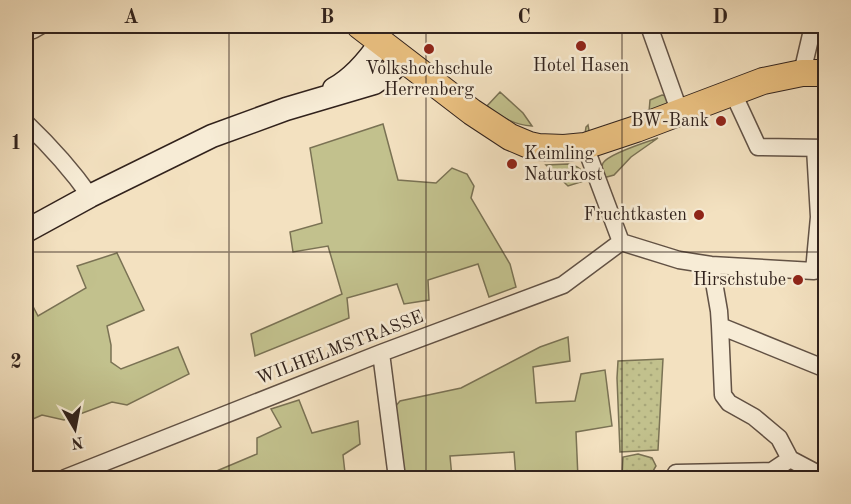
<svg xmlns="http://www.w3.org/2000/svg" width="851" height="504" font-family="'Old Standard TT',serif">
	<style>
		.grass { fill: #c2c18d; stroke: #7a7254; stroke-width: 1.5 }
		.park { fill: url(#park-dots); stroke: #7a7254; stroke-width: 1.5 }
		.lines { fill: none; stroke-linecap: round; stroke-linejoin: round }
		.minor-casing { stroke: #625245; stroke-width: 19 }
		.secondary-casing { stroke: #31221c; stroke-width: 25 }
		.primary-casing { stroke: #31221c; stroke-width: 28 }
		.minor { stroke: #f7ecd6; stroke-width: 16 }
		.secondary { stroke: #f7ecd6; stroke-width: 22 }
		.primary { stroke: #eac080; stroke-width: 26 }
		.grid { fill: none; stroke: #31221c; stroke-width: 1.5; stroke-opacity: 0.55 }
		.poi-dot { fill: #8f2418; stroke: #f7ecd6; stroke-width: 2 }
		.labels { text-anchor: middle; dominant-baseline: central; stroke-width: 5; stroke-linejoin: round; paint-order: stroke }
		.poi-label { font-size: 18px; fill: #31221c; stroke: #f7ecd6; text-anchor: end }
		.street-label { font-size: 18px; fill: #31221c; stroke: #f7ecd6 }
		.neatline { fill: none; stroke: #31221c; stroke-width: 2 }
		.grid-label { font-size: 20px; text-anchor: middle; font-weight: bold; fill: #31221c }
	</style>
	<defs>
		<pattern id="park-dots" width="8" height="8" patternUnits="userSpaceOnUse" patternTransform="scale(1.5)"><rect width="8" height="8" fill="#c2c18d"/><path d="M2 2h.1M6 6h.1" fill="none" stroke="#a7a679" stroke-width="1.8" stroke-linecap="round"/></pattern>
	</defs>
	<rect width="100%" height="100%" fill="#f3e1c0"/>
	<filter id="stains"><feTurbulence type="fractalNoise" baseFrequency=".00333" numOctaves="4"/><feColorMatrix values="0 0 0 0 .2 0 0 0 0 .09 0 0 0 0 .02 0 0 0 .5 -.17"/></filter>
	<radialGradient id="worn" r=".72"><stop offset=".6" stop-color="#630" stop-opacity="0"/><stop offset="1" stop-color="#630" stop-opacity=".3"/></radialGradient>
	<path class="grass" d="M500,92L523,113L532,126C515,125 500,117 487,106Z
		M662,95L666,96L670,100V105L667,109L594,138L587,137L585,134L586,127L588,125L590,136L649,112L650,100Z
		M383,124L398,180L436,183L452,168L467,174L474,186L471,198L510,264L516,287L489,297L478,264L428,280L429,300L404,304L397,284L347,298L349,318L255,356L251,334L342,294L328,246L293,252L290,232L322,223L310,148Z
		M658,138L631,157L614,175L603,178C602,173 601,167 603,163C608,154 646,142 658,138Z
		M568,164C579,166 583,170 587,180L568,186L546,165Z
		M117,253L144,310L107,326L111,345V362L121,369L178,347L189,374L127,405L112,402L64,420L42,415L26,422V293L38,316L86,288L77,266Z
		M568,337L570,361L533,367L536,403L575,401L581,374L605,370L612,426L576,432L578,478H516L514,452L450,456L452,478H402L394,408L400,401L461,388L540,347Z
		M299,400L312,433L358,421L360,444L343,455L345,473L323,478H200L257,454V438L281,427L271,409Z"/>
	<path class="park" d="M663,359L658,450L620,452L617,378L618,361Z
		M638,454L652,458L656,466L649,478H622L623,457Z"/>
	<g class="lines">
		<defs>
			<path id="minor" d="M28,26L33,30L40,26
				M649,26L680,113
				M802,73L813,26
				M733,93L758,147L826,148
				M26,123C50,146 71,169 90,196
				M585,146L621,242
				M621,242L679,260L711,265L814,271L819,217L815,148
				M711,265L719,311L720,326L826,369
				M720,326L723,395L729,403L754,417L779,438L790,459L826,478
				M381,353L397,478
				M676,473L772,471L790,459
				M65,478L381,353L563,285L621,242"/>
			<path id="secondary" d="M334,89C354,78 368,61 381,42
				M26,231L90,196L212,136L286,109L374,83L391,71L402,59"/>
			<path id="primary" d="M360,26L472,112L510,137L529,145L538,147L564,148L585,146L636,129L763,81L802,73H826"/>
		</defs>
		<use href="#minor" class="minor-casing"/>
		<use href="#secondary" class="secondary-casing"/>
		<use href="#primary" class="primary-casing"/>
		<use href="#minor" class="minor"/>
		<use href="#secondary" class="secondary"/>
		<use href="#primary" class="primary"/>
	</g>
	<path class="grid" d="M229,26V478M426,26V478M622,26V478M26,252H826"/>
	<g class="poi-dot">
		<circle cx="581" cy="46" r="6"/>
		<circle cx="429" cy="49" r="6"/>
		<circle cx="721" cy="121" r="6"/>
		<circle cx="512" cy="164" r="6"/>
		<circle cx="699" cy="215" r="6"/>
		<circle cx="798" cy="280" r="6"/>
	</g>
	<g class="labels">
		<g class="poi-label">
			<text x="581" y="66" text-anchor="middle">Hotel Hasen</text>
			<text x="429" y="69" text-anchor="middle">Volkshochschule<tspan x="429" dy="21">Herrenberg</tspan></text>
			<text x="709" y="121">BW-Bank</text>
			<text x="524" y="154" text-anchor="start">Keimling<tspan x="524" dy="21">Naturkost</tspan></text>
			<text x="687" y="215">Fruchtkasten</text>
			<text x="786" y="280">Hirschstube</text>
		</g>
		<g class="street-label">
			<text transform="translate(340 348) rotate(-21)">WILHELMSTRASSE</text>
		</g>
	</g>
	<rect width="851" height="504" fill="none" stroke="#f3e1c0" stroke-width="66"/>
	<g transform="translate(75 429) rotate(170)" stroke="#f7ecd6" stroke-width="4.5" paint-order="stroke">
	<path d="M0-4.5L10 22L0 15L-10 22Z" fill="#31221c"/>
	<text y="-9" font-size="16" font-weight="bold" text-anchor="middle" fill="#31221c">N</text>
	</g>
	<rect x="33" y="33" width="785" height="438" class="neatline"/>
	<g class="grid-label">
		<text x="131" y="23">A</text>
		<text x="327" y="23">B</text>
		<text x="524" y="23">C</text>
		<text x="720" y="23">D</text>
		<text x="16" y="149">1</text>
		<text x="16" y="368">2</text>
	</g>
	<rect width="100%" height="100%" filter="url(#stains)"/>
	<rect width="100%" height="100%" fill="url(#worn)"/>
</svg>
